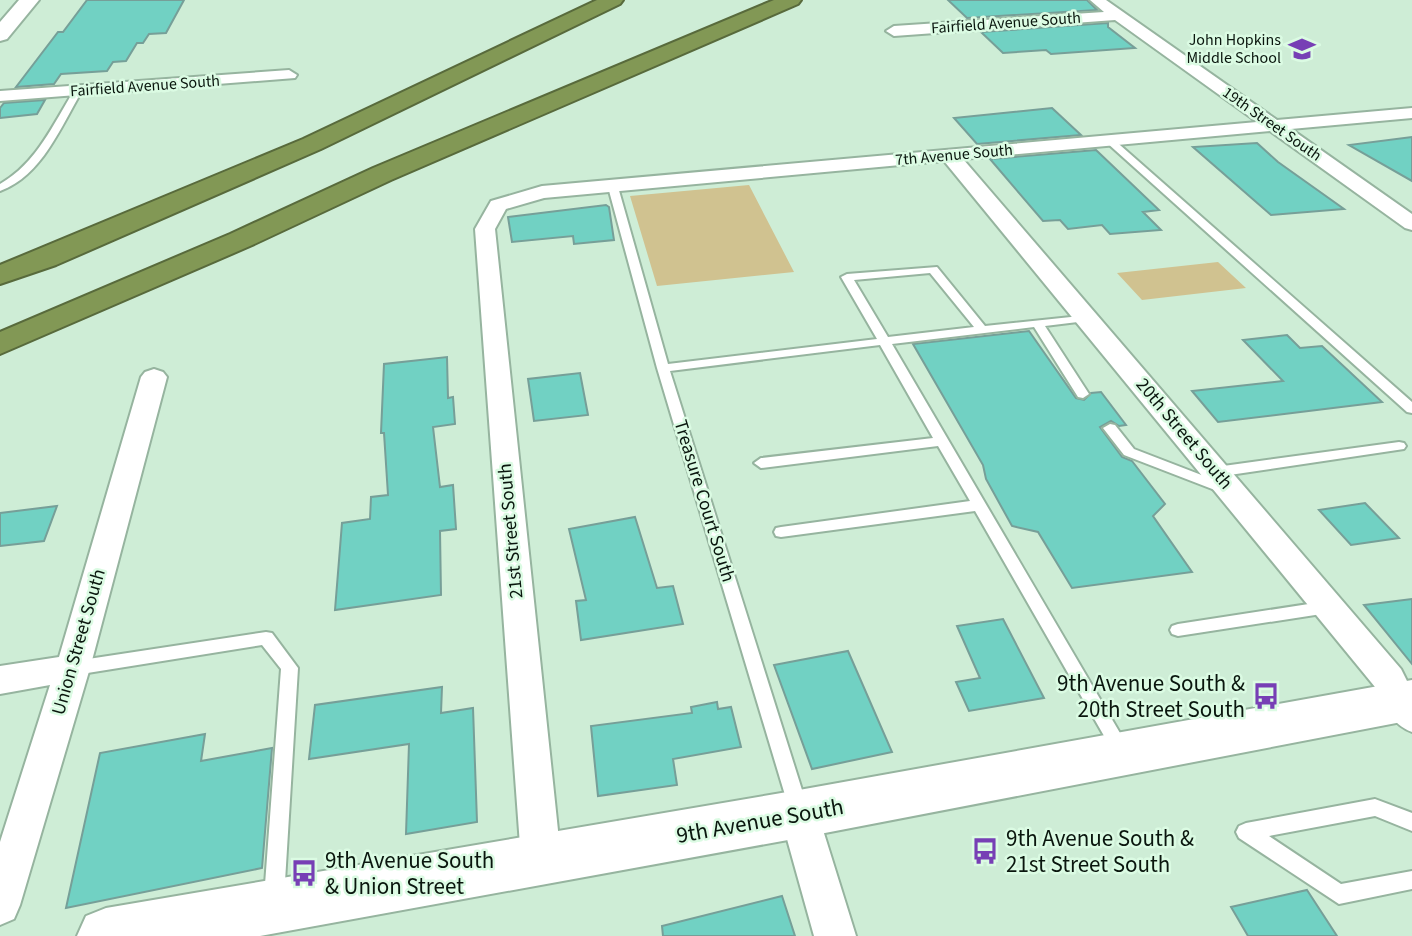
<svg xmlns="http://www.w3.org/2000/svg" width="1412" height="936" font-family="'Source Sans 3',sans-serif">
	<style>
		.green { fill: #d0c290 }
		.building { fill: #71d1c3; stroke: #769f98; stroke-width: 2 }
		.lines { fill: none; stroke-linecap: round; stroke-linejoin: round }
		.lane-casing { stroke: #96b49f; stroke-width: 4 }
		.street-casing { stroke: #96b49f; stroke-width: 4 }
		.secondary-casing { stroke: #96b49f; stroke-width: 4 }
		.highway-casing { stroke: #586a3c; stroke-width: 4 }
		.lane { fill: #fff; fill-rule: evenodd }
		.street { fill: #fff; fill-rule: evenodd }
		.secondary { fill: #fff; fill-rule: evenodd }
		.highway { fill: #829855; fill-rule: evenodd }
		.labels { text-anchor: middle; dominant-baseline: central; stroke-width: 5; stroke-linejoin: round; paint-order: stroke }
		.far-street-label { font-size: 16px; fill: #0a160e; stroke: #dbfbe3 }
		.far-poi-label { font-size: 16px; fill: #0a160e; stroke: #dbfbe3; text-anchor: end }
		.street-label { font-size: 19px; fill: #0a160e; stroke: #dbfbe3 }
		.near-poi-label { font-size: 23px; fill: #0a160e; stroke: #dbfbe3; text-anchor: start }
		.near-street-label { font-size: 23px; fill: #0a160e; stroke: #dbfbe3 }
	</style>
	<rect width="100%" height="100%" fill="#ceedd6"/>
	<path class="green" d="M749,185L794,272L657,286L630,196Z
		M1218,262L1246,288L1142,300L1117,273Z"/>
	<path class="building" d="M87,0H184L166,33L149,34L143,43H137L126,61L113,62L107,71L61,74L54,84L16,87L58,32H63Z
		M948,0H1087L1097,10L967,18Z
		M1108,23V27L1135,48L1051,54L1046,50L1003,53L981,32Z
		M45,100L37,114L0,118V108L4,103Z
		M1052,108L1081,135L977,144L954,118Z
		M1412,137V181L1349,145Z
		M1257,143L1278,162L1344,209L1271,215L1193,147Z
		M1096,150L1159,210L1143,212L1161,230L1110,234L1102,225L1068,229L1060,220L1043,221L990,159Z
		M606,205L609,207L614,240L574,244L573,236L512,242L508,217Z
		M1029,331L1076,398L1084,400L1091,393L1101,392L1126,425L1119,426L1111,421L1100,427L1122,457L1132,461L1165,504L1153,516L1192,572L1072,588L1038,532L1012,526L986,479L983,465L913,344Z
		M1287,335L1300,348L1322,346L1382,402L1218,422L1192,391L1283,381L1243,340Z
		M447,357L448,398L453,397L455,424L433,427L440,487L453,485L456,529L440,531L441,595L335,610L342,523L370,519L371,497L388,495L384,433H381L384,364Z
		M580,373L588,415L534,421L528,379Z
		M1365,503L1399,538L1351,545L1319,510Z
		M57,506L44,541L0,546V513Z
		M635,517L657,588L673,586L683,624L581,640L576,601L586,600L569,529Z
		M1412,599V664L1364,605Z
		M1003,619L1044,698L969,711L956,682L980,678L957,626Z
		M848,651L892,752L812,769L774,665Z
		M442,687L441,713L473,708L477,822L406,834L409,744L309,759L315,705Z
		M717,702L718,709L731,707L741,747L673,759L677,785L598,796L591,726L692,713L691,707Z
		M205,734L201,761L272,748L262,868L66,908L100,753Z
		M1307,890L1337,936H1248L1231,907Z
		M782,896L795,936H663L662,926Z"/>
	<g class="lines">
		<defs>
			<path id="lane" d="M75,89L82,91C61,126 42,176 0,191V184C37,163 53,124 75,89Z
				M1106,138H1112L1412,402V413L1407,412L1106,142Z
				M613,184L618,187L668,364L877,339L841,277L847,274L937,267L985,326L1090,315L1092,317L1086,321L1045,326L1089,394L1083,398L1078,397L1034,327L892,344L1127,745L1130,750L1127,755L1121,758L1115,755L975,511L781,537L776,536L774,532L776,528L781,527L970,501L938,446L761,468L754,463L761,458L933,438L880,345L670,371L808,809L805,815L798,817L791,815L657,368L608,187ZM930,273L974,327L888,337L854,280Z
				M1110,424L1115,425L1134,449L1230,486L1232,489L1225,494L1220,492L1124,455L1103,428Z
				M1399,442L1404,443L1406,446L1404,449L1216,477L1209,472L1216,467Z
				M1328,601L1334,603L1336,607L1334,611L1328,613L1178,636L1172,634L1170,630L1172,626L1178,624Z
				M266,632L272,633L298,668L284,898L281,905L274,908L267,905L264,898L281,669L262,645L75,675L69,673L67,668L69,663L75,661Z
				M1375,799L1412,813V831L1375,816L1269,836L1341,884L1412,871V889L1339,904L1239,838L1236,832L1239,826L1246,823Z"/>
			<path id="street" d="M1090,0H1106L1277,120L1412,108V118L1291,129L1412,214V230L1405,228L1270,131L963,159L1401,669L1412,691V732C1391,724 1384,706 1375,687L944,161L544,198L506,209L495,229L561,859L555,872L541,877L527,872L521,859L475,229L491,201L542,186L1257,122L1115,20L894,36L886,31L894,26L1104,12Z
				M289,70L297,75L295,78L0,101V91Z
				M154,369L163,372L167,377L90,668L20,905L14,919L0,925V842L50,685L0,694V666L59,657L141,377L145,372Z
				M799,797L813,802L818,814L856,936H814L780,814L785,802Z"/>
			<path id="secondary" d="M19,0H39L7,39L0,41V22Z
				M1412,680V720L799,838L260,936H77L86,916L106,908L799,790Z"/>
			<path id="highway" d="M597,0H623L620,4L321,149L56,265L0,284V265L303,139Z
				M774,0H801L798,4L391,180L250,246L0,354V332L230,234L373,168Z"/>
		</defs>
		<use href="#lane" class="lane-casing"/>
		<use href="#street" class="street-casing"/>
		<use href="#secondary" class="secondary-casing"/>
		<use href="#highway" class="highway-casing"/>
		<use href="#lane" class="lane"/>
		<use href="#street" class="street"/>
		<use href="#secondary" class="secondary"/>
		<use href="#highway" class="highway"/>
	</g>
	<defs>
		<symbol id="school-bare" viewBox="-9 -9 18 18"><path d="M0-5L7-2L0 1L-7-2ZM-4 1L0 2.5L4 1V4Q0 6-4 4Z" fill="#773fb5" stroke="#dbfbe3" stroke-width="2.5" paint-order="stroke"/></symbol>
		<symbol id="bus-bare" viewBox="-9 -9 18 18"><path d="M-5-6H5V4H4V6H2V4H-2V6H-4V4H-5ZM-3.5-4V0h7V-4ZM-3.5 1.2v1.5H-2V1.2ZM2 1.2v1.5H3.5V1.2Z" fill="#773fb5" stroke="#dbfbe3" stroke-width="2.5" paint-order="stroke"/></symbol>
	</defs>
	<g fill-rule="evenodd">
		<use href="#school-bare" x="1283" y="30" width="38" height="38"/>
		<use href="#bus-bare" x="1247" y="677" width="38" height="38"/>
		<use href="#bus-bare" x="966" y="832" width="38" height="38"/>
		<use href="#bus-bare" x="285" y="854" width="38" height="38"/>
	</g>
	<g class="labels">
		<g class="far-street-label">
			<text transform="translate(1006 23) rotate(-4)">Fairfield Avenue South</text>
			<text transform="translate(145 86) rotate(-4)">Fairfield Avenue South</text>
			<text transform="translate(1272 124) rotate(35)">19th Street South</text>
			<text transform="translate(954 155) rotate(-5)">7th Avenue South</text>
		</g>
		<g class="far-poi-label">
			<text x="1281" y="40">John Hopkins<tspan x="1281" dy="18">Middle School</tspan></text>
		</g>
		<g class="street-label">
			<text transform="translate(1184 434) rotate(50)">20th Street South</text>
			<text transform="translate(704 501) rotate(73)">Treasure Court South</text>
			<text transform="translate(511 531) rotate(-95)">21st Street South</text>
			<text transform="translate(79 642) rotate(-74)">Union Street South</text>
		</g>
		<g class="near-poi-label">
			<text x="1245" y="683" text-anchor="end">9th Avenue South &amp;<tspan x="1245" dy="26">20th Street South</tspan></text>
			<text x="1006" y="838">9th Avenue South &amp;<tspan x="1006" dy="26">21st Street South</tspan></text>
			<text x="325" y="860">9th Avenue South<tspan x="325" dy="26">&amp; Union Street</tspan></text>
		</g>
		<g class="near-street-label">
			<text transform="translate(760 821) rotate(-10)">9th Avenue South</text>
		</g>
	</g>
</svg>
